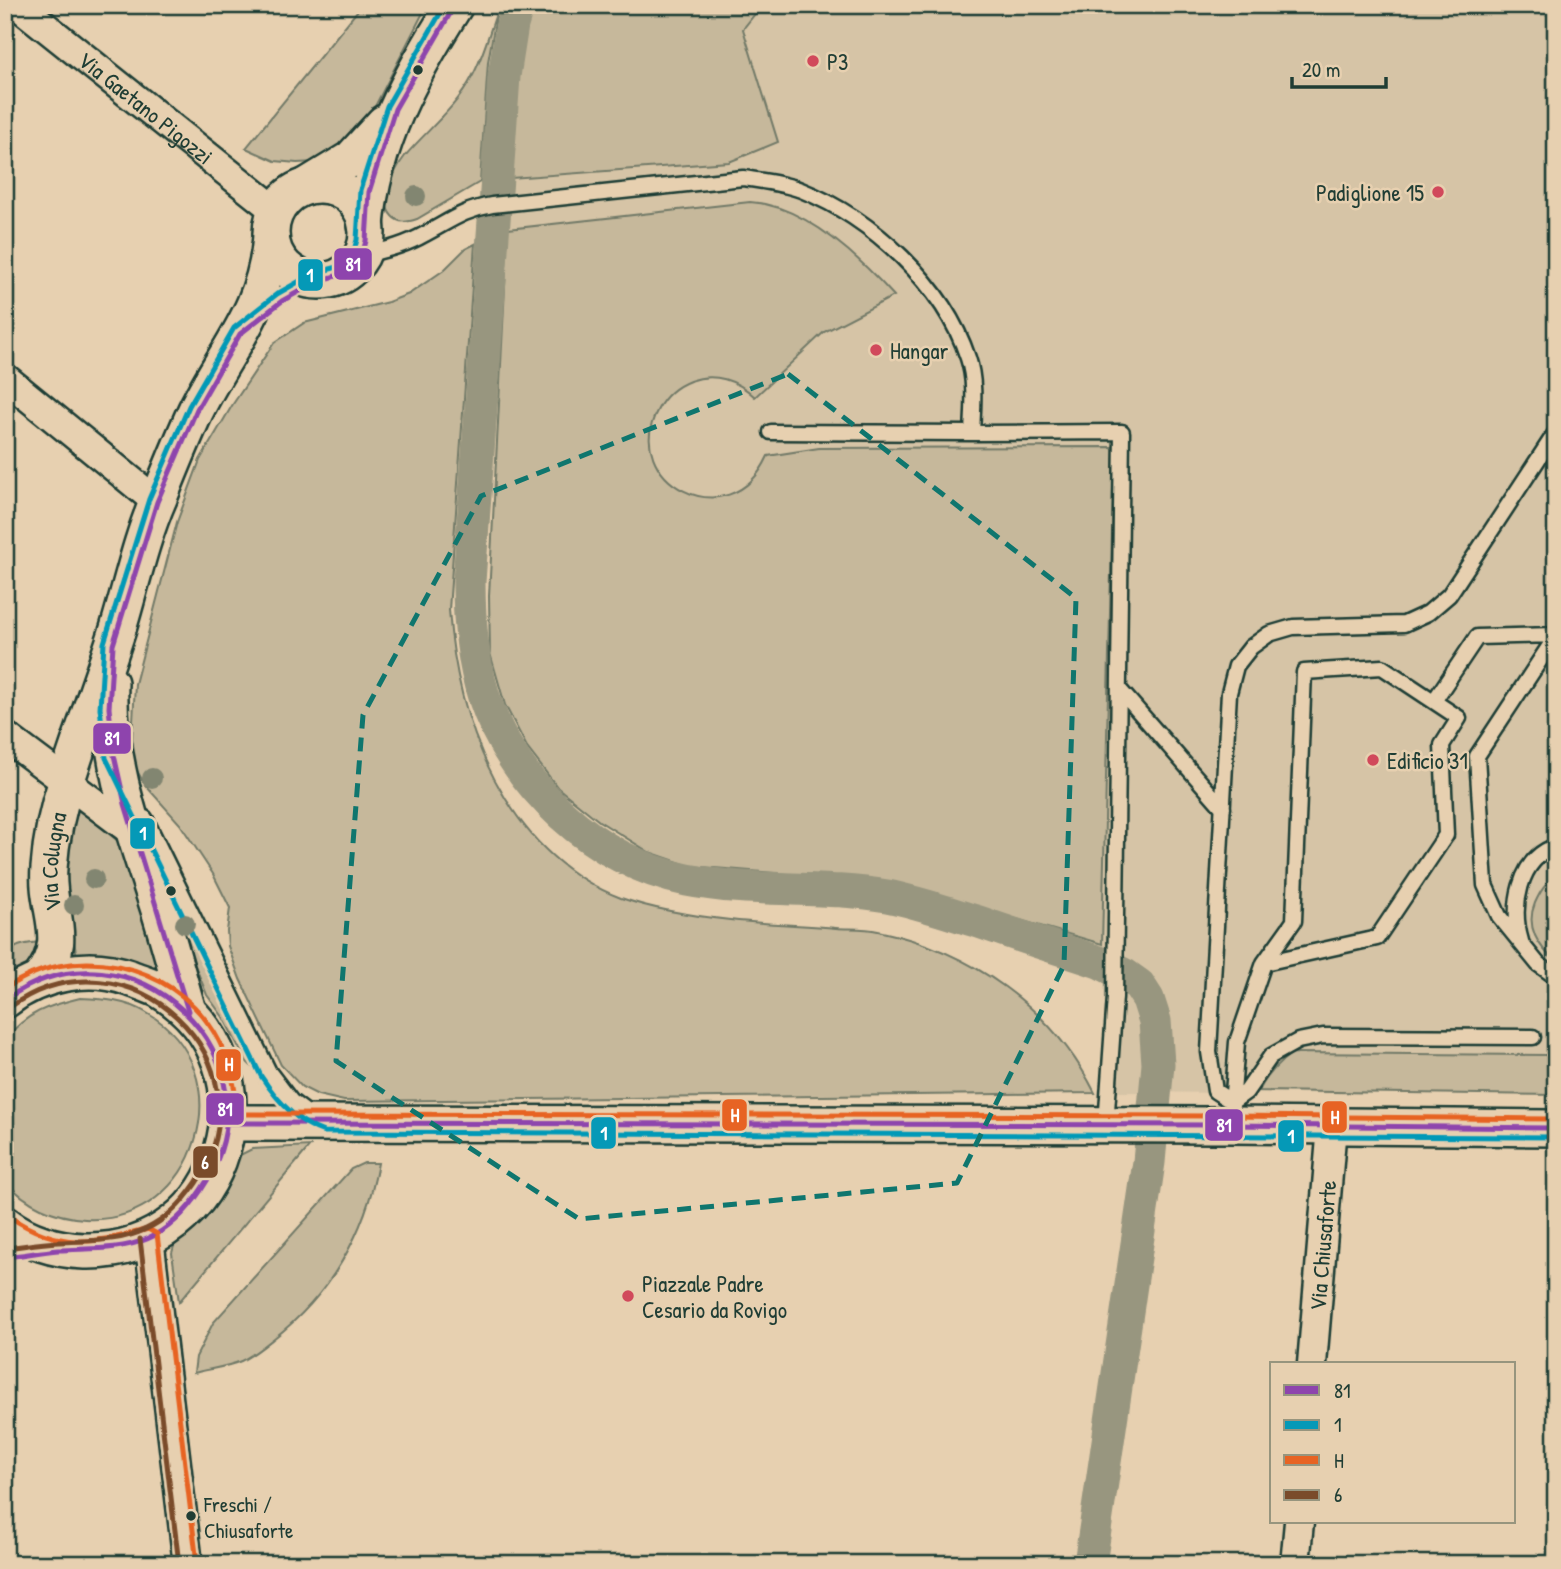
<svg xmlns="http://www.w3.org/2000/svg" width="1561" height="1569" font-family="'Patrick Hand',sans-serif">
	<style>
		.built { fill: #d6c4a6 }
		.green { fill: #c6b89b; stroke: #727a68; stroke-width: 2 }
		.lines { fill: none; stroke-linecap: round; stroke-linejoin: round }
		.canal { stroke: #98967f; stroke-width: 33 }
		.service-casing { stroke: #1f3d34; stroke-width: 19 }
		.minor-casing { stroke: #1f3d34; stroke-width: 33 }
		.tertiary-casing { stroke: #1f3d34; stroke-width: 40 }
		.service { stroke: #e7d0b0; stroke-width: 14 }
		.minor { stroke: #e7d0b0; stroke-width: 28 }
		.tertiary { stroke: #e7d0b0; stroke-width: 35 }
		.bus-1-casing { stroke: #e7d0b0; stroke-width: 10 }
		.bus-2-casing { stroke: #e7d0b0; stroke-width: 10 }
		.bus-3-casing { stroke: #e7d0b0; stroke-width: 10 }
		.bus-4-casing { stroke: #e7d0b0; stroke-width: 10 }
		.bus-1 { stroke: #8e44ad; stroke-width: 5 }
		.bus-2 { stroke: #0599b7; stroke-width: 5 }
		.bus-3 { stroke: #e76323; stroke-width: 5 }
		.bus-4 { stroke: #7a4b2a; stroke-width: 5 }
		.tree { fill: #828671 }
		.marked { fill: none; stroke: #0f766e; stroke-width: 5; stroke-dasharray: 14 9; stroke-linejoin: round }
		.poi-dot { fill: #d1495b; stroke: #e7d0b0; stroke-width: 2.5 }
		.bus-dot { fill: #1f3d34; stroke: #e7d0b0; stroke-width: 2.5 }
		.labels { text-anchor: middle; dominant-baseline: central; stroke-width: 5; stroke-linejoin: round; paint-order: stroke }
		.bus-label { font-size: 21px; fill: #1f3d34; stroke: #e7d0b0; text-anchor: start }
		.poi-label { font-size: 23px; fill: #1f3d34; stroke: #e7d0b0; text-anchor: start }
		.street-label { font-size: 23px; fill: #1f3d34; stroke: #e7d0b0 }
		.line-badge { stroke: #e7d0b0; stroke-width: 2.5 }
		.badge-label { font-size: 19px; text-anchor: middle; font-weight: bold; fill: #fff }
	</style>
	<rect width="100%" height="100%" fill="#e7d0b0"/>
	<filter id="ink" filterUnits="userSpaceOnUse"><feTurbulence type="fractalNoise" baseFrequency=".0143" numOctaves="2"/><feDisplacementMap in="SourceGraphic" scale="14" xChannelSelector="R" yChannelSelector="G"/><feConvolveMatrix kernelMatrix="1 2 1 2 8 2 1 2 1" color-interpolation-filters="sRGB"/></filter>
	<g filter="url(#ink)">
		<path class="built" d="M529,5H1556V1095L1109,1092L1102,944L894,883L690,866L649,852L599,821L558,788L528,749L505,705L490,653L489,596L517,62Z"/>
		<path class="green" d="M362,5H427L367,122L347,148L315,162L297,163L275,161L246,148Z
			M529,5H762L743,29L778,142L729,162L511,178L517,62Z
			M497,11L488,62L480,182L417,219C408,222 399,224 392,216C378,202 395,169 405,156C427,130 456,108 472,77C483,57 489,33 497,11Z
			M750,202C804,205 859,257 894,296L824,332L755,397C737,380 714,372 690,381C677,386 665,396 658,409C619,478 729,542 768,456L819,448L1114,447L1102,944L894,883L690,866L649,852L599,821L558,788L528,749L505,705L490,653L489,596L508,229Z
			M475,244L449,610C457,723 506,854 621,898C655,910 694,916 730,920C765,924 800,925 836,928C849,929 864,928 878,931C971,951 1052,1007 1095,1093L344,1101L318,1095L302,1087L281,1065L240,979L228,946L227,931L230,908L213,874L180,824L145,785L136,769L132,741L135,684L177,522L200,460L233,404L274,343L304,323L388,302L409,294L444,270L465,249Z
			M76,807L124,846L162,974L77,956L60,878Z
			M1556,877V962C1538,946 1525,927 1535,903C1540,892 1545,883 1556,877Z
			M175,896L247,1054L272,1087L246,1061L223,1017L207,995L187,946Z
			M47,941L42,958L5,983C5,945 10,946 47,941Z
			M80,998C103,999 126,1000 147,1013C245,1070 198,1226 85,1219C54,1217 26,1204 5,1181V1039C28,1012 47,1006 80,998Z
			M1550,1009H1556V1095L1259,1091C1267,1075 1277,1064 1292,1053L1548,1055Z
			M310,1146L179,1302L172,1253L176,1239L240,1155L252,1149Z
			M364,1163H378C366,1233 329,1296 273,1339C263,1347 252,1356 241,1361C227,1367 209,1369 194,1373L196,1357L213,1323L351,1169Z"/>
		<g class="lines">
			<path class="canal" d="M518,5L512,25L504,76L469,582C469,621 472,659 484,697C513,785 595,862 687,880C753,893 821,885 887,896C918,902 949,913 979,922C1019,936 1059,949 1099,962L1125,975L1139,985L1148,999L1155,1021L1158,1064L1149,1162L1090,1564"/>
			<defs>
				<path id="service" d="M362,255C384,251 406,245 425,234C450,221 463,210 492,205L743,178C763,181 783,183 801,190C872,218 944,285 968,358C976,382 973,408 972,433L1122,432L1115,997L1106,1125
					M771,432L972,433
					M1556,636L1477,756L1485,885L1499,916L1538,964L1556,977
					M1120,690L1223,808
					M1434,701L1477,637L1556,635
					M145,818L269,1072L291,1101L311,1116
					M1521,941C1511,908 1518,859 1556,846
					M1533,1037L1323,1036L1298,1041L1271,1056L1246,1092L1232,1102L1215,1091L1209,1052L1229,693L1236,666L1251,647L1269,634L1293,627L1404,624L1428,613L1449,595L1556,432
					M1232,1106L1237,1042L1264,963L1377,938L1446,835L1442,745L1459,718L1382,667L1304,672L1294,921L1264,963"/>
				<g id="minor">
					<path id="s1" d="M18,5L276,211"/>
					<path d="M5,378L157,502"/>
					<path d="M5,736L133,832"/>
					<path d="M149,1238L188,1564"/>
					<path id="s2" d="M1312,1364L1332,1126"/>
					<path d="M1295,1564L1299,1522"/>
				</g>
				<g id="tertiary">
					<circle cx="319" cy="233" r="48"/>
					<path d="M305,187L351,159L384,123"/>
					<path d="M366,225C373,143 411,74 455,5"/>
					<path d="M110,683C107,764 136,837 160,913C170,946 179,979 188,1011"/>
					<path id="s3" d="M40,979C72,938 45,912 49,868C51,839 58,807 67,780C83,729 102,680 118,629C131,586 141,539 159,498C171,468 183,438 196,410C227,347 265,312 271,237"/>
					<path d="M5,1000C39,973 89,963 130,978C140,982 151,985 160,990C283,1064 228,1255 84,1251C56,1250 27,1241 5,1224"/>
					<path d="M229,1123L1230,1125L1556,1128"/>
				</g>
			</defs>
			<use href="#service" class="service-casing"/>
			<use href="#minor" class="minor-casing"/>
			<use href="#tertiary" class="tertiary-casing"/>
			<use href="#service" class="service"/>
			<use href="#minor" class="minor"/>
			<use href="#tertiary" class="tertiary"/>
			<defs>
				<path id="bus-1" d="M5,1000C132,908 290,1059 201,1190C187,1211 170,1229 147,1239C118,1251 89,1248 58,1250C40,1252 23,1255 5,1257
					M188,1011L125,804L114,755L109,708L113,645L157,502L197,409L240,334L282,301L318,281L343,274L362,255L366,241L369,192L395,109L455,5
					M229,1123L1230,1125L1556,1128"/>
				<path id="bus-2" d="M445,5L387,106L360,190L357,240L354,250L338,267L314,273L277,294L234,328L189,406L149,499L104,643L100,708L106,758L261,1076C276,1099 297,1123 324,1132L1556,1137"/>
				<path id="bus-3" d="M5,989C72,941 171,962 214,1032C229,1057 236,1085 237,1114L1230,1116L1556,1119
					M10,1217C58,1249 95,1245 148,1229L157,1234L197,1563"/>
				<path id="bus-4" d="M140,1239L179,1564
					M5,1248C23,1246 40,1243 58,1242C88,1240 118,1243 146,1229C168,1219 183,1202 196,1183C277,1062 128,922 10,1007"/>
			</defs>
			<use href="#bus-1" class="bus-1-casing"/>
			<use href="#bus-2" class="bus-2-casing"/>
			<use href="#bus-3" class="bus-3-casing"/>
			<use href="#bus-4" class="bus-4-casing"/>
			<use href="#bus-1" class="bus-1"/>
			<use href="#bus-2" class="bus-2"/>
			<use href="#bus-3" class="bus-3"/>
			<use href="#bus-4" class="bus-4"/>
		</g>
		<g class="tree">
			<circle cx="416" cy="196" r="10"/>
			<circle cx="152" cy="778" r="10"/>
			<circle cx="94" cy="879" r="10"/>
			<circle cx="74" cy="905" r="10"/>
			<circle cx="185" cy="924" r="10"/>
		</g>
	</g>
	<path class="marked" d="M788,374L1076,598L1064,965L957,1183L579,1219L336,1061L363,715L481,496Z"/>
	<g class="poi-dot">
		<circle cx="813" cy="61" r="7"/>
		<circle cx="1438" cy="192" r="7"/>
		<circle cx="876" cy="350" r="7"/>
		<circle cx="1373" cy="760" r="7"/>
		<circle cx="628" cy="1296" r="7"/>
	</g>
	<g class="bus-dot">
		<circle cx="418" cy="70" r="6"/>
		<circle cx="171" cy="891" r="6"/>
		<circle cx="191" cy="1516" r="6"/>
	</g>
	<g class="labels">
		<g class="bus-label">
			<text x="204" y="1504">Freschi /<tspan x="204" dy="26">Chiusaforte</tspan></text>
		</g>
		<g class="poi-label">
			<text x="827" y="61">P3</text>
			<text x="1424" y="192" text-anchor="end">Padiglione 15</text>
			<text x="890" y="350">Hangar</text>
			<text x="1387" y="760">Edificio 31</text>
			<text x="642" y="1283">Piazzale Padre<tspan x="642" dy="26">Cesario da Rovigo</tspan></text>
		</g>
		<g class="street-label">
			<text stroke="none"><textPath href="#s1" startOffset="164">Via Gaetano Pigozzi</textPath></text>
			<text stroke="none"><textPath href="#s3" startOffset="122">Via Colugna</textPath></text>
			<text stroke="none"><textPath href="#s2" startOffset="119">Via Chiusaforte</textPath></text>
		</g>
	</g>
	<g class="line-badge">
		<rect x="333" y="247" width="40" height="34" rx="7" fill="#8e44ad"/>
		<rect x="297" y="258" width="27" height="34" rx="7" fill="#0599b7"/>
		<rect x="92" y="722" width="40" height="33" rx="7" fill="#8e44ad"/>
		<rect x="129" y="817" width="27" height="33" rx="7" fill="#0599b7"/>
		<rect x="215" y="1048" width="27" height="34" rx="7" fill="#e76323"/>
		<rect x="205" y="1092" width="40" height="34" rx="7" fill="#8e44ad"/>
		<rect x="721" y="1098" width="27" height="34" rx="7" fill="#e76323"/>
		<rect x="1321" y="1100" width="27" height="34" rx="7" fill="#e76323"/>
		<rect x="1204" y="1108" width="40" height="34" rx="7" fill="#8e44ad"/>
		<rect x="590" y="1116" width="27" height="34" rx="7" fill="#0599b7"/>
		<rect x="1277" y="1119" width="28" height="34" rx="7" fill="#0599b7"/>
		<rect x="192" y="1145" width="27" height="34" rx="7" fill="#7a4b2a"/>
	</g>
	<g class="badge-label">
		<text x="353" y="271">81</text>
		<text x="310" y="282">1</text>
		<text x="112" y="745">81</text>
		<text x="143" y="840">1</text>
		<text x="229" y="1071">H</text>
		<text x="225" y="1116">81</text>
		<text x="735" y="1122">H</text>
		<text x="1335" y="1124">H</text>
		<text x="1224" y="1132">81</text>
		<text x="604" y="1140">1</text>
		<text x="1291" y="1143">1</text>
		<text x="205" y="1169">6</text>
	</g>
	<rect width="1561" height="1569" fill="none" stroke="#e7d0b0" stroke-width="28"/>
	<rect x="14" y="14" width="1533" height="1541" fill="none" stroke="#1f3d34" stroke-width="2.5" filter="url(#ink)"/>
	<rect x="1270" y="1362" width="245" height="161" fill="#e7d0b0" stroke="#97957e" stroke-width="2"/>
	<rect x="1284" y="1385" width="35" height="10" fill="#8e44ad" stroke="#97957e" stroke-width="2"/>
	<text x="1334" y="1398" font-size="21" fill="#1f3d34">81</text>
	<rect x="1284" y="1420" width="35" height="10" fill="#0599b7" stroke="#97957e" stroke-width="2"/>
	<text x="1334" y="1432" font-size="21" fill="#1f3d34">1</text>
	<rect x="1284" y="1455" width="35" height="10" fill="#e76323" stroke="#97957e" stroke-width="2"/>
	<text x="1334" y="1468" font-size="21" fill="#1f3d34">H</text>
	<rect x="1284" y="1490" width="35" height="10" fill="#7a4b2a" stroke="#97957e" stroke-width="2"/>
	<text x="1334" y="1502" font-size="21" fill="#1f3d34">6</text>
	<path d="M1292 77v10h94v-10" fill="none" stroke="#1f3d34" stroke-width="3.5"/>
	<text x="1302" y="77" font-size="21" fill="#1f3d34" stroke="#e7d0b0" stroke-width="5" paint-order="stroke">20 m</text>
</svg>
